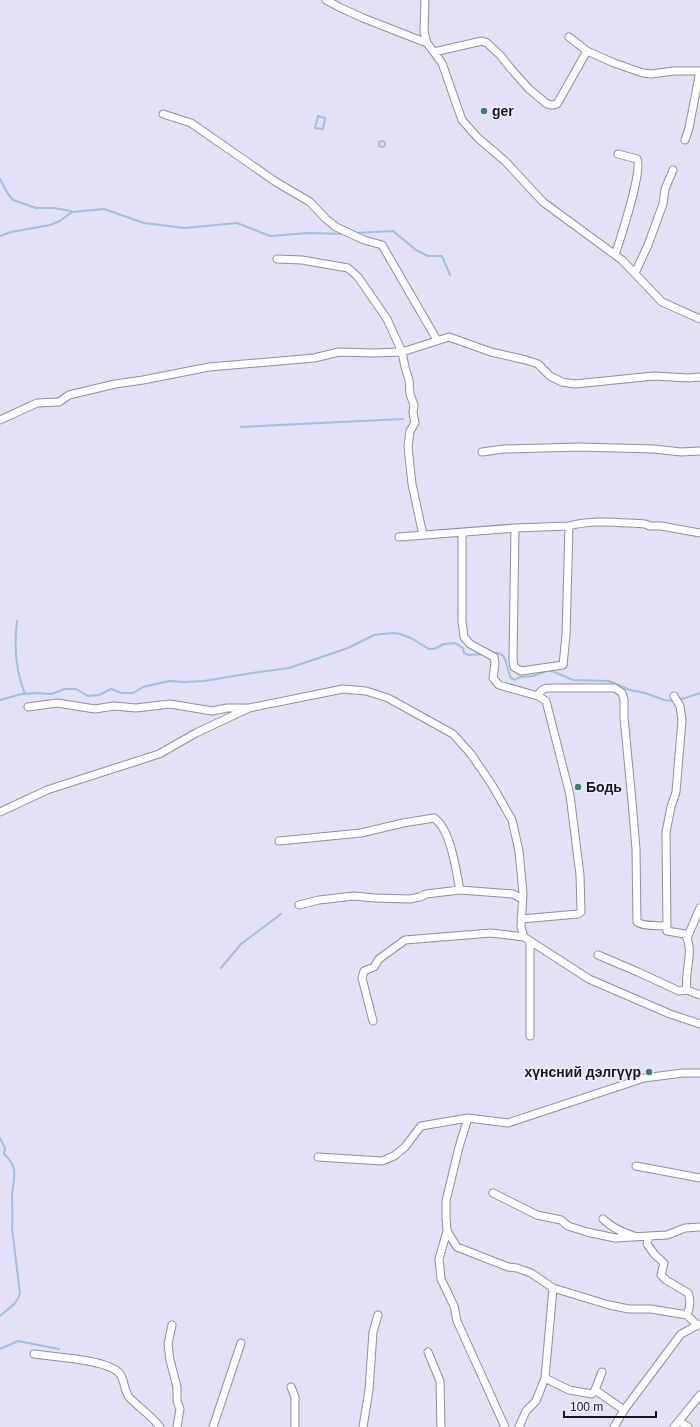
<svg xmlns="http://www.w3.org/2000/svg" width="700" height="1427" font-family="Arial,sans-serif">
	<style>
		.lines { fill: none; stroke-linecap: round; stroke-linejoin: round }
		.stream { stroke: #9ec0de; stroke-width: 2 }
		.minor-casing { stroke: #8f8ea0; stroke-width: 9 }
		.minor { stroke: #fff; stroke-width: 7 }
		.poi-dot { fill: #3c7f70; stroke: #efeefe; stroke-width: 1.5 }
		.labels { text-anchor: middle; dominant-baseline: central; stroke-width: 3.5; stroke-linejoin: round; paint-order: stroke }
		.poi-label { font-size: 14px; font-weight: bold; fill: #17171e; stroke: #efeefe; text-anchor: start }
	</style>
	<rect width="100%" height="100%" fill="#e2e1f5"/>
	<g class="lines">
		<path class="stream" d="M318,116L325,118L323,129L315,128Z
			M379 144a3 3 0 1 1 6 0a3 3 0 1 1-6 0Z
			M0,179L8,194L13,200L36,208H54L71,211
			M356,233L393,231L416,250L428,256H442L450,275
			M0,236L11,232L50,225L60,221L72,212L104,209L144,223L185,228L237,223L270,236L308,233L346,234
			M241,427L403,419
			M17,621C14,645 16,672 25,694
			M492,653C509,651 505,667 511,678L515,680L520,677L533,676L547,671H552L573,680L609,681L630,690L645,693L664,700L674,701
			M0,700L22,694L38,693L51,694L65,689H76L88,696L99,695L111,689L122,693H133L143,687L169,681L185,682L204,681L252,673L289,668L348,648L374,635L382,634L394,633L400,634L411,638L429,649H434L444,644L455,643L463,648L464,653L469,655L484,654
			M679,700L700,693
			M221,968L241,944L281,914
			M0,1138L5,1148L4,1154C20,1168 13,1178 12,1196C12,1207 13,1217 12,1228L20,1294C16,1305 9,1308 0,1316
			M0,1349L18,1341L59,1349"/>
		<defs>
			<path id="minor" d="M326,0L339,7L363,18L427,43L442,63L462,120L478,138L505,161L543,202L622,260L662,302L700,319
				M425,0L424,32L427,43
				M587,51L614,63L643,73L651,74L674,71H700
				M434,52L482,41L487,43L500,55L512,70L529,89L547,104L552,105L557,104L587,51L569,37
				M163,114L191,123L276,182L310,202L326,219L336,227L364,240L382,245L437,340
				M685,140L689,128L700,71
				M615,255C620,240 643,170 637,159L618,154
				M277,259L302,260L348,268L358,277L387,319L402,352L405,367L409,380L410,394L414,405L413,413L415,423L410,431L408,447L412,484L423,535
				M635,273L648,245L663,204L665,189L673,170
				M0,420L37,403L59,402L69,395L115,384L143,380L209,367L314,358L339,352L374,353L402,352L449,337L491,352L526,360L538,364L550,376L562,382L575,384L654,376L688,378L700,377
				M482,452L504,449L579,447L654,449L681,452L700,451
				M515,528L513,659L514,667L521,671L563,665L566,635L569,526
				M462,533V621L464,637L470,644L494,657L495,663L493,678L499,685L538,696L546,701L570,795L580,875L581,912L578,914L521,919
				M399,537L515,528L569,526C593,519 620,523 645,524L650,526H661L700,533
				M538,696C541,689 544,688 552,688H615L622,693L624,700V717L632,801L636,849L637,922C644,927 658,925 667,926
				M674,696L680,706L682,720L676,792L671,807L666,832L667,931L685,934C695,951 684,971 687,990L700,995
				M28,707L57,703L95,709L114,706L136,708L170,704L212,711L227,708H246
				M0,812L47,790L159,754L196,733L249,708L343,689L366,691L388,698L453,734L471,754L492,785L512,820L519,851L523,893L521,927L524,937L589,979L670,1014L700,1024
				M279,841L361,833L403,823L434,818C451,829 456,871 460,890L513,894L522,899
				M299,905L319,900L354,896L375,898L410,899L420,897L426,894L460,890
				M687,938L700,908
				M530,941V1036
				M598,955L638,972L679,991L687,990
				M373,1021L362,978L364,971L374,967L379,959L405,940L491,933L524,937
				M468,1118L459,1147L446,1201V1217L447,1231L439,1259L441,1279L454,1306L457,1321L505,1427
				M318,1157L382,1161L394,1156L405,1147L421,1126L468,1118L508,1123L644,1078L683,1073H700
				M636,1166L700,1178
				M493,1193L537,1215L561,1220L568,1226L587,1232L615,1238L649,1236
				M603,1219C612,1228 622,1232 634,1236
				M447,1231L457,1247L508,1267L517,1268L531,1273L553,1288L609,1305L629,1309H651L687,1315L697,1325
				M687,1315C690,1308 691,1300 688,1293L666,1280L661,1275L664,1263L655,1255L647,1244L649,1236L667,1235L685,1228L700,1227
				M172,1325L168,1344L170,1360L177,1387V1401L180,1409L177,1427
				M428,1352L440,1381L441,1427
				M34,1354C53,1357 108,1359 120,1374C125,1381 124,1391 129,1397C139,1408 151,1415 160,1427
				M545,1378L569,1390L592,1394L595,1390L624,1410
				M291,1387L295,1397V1427
				M595,1390L602,1372
				M679,1421L688,1427
				M213,1427L241,1343
				M363,1427L369,1390L373,1332L378,1315
				M519,1427L526,1411L536,1401L545,1378L553,1288
				M614,1427L624,1410L681,1334L700,1324
				M674,1427L700,1395"/>
		</defs>
		<use href="#minor" class="minor-casing"/>
		<use href="#minor" class="minor"/>
	</g>
	<g class="poi-dot">
		<circle cx="484" cy="111" r="4"/>
		<circle cx="578" cy="787" r="4"/>
		<circle cx="649" cy="1072" r="4"/>
	</g>
	<g class="labels">
		<g class="poi-label">
			<text x="492" y="111">ger</text>
			<text x="586" y="787">Бодь</text>
			<text x="641" y="1072" text-anchor="end">хүнсний дэлгүүр</text>
		</g>
	</g>
	<path d="M564 1411v6h92v-6" fill="none" stroke="#17171e" stroke-width="2"/>
	<text x="570" y="1411" font-size="12" fill="#17171e" stroke="#efeefe" stroke-width="3" paint-order="stroke">100 m</text>
</svg>
